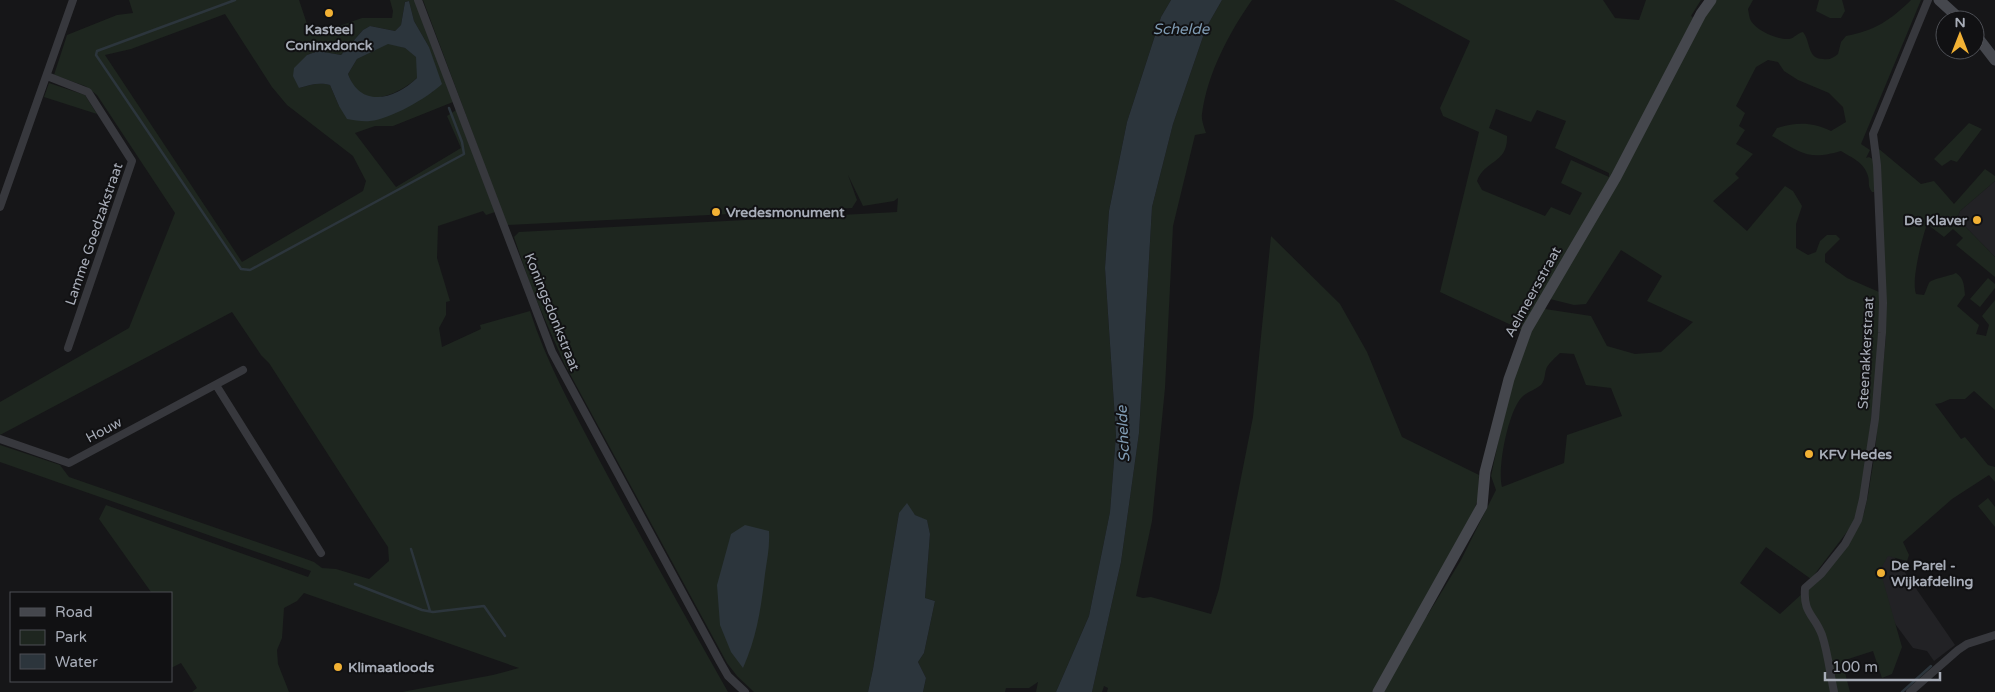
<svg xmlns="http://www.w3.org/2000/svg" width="1995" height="692" font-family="'Varela Round',sans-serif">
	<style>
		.built { fill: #222225 }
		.green { fill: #1e261f; fill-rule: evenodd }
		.water { fill: #2c353c; fill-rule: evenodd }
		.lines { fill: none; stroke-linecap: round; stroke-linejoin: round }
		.stream { stroke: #2c353c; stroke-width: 2.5 }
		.street { stroke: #37383d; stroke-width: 8 }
		.secondary { stroke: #45474d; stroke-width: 11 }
		.poi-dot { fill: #f2b134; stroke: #111113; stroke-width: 2 }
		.labels { text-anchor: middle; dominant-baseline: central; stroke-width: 4; stroke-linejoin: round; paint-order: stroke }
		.poi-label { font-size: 14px; font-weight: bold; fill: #a8adb8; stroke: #111113; text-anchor: start }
		.street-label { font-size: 14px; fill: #a8adb8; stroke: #111113 }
		.water-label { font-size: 15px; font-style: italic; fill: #7f9bb3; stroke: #111113 }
	</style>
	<rect width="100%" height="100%" fill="#161618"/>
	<path class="built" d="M1995,181V257L1957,218L1960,211Z
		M1864,513L1955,645L1934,661L1927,651L1913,648L1842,552L1857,530Z"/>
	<path class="green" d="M129,0H299L310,33L322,32L362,18H392L393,11L390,0H416L453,102L393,126H375L355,133L396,187L461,148L447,116L456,110L495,212L486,215L483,211L438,226L437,258L450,301L446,302V315L439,328L442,347L481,329L480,325L530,311C546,361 571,406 595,452C638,533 683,612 728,692H402L493,675L519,668L304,593L297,601L284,608L282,638L277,650L278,664L289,692H192L197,688L181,663L171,668V593H150L151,592L99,519L106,505L308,577L311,571L0,462V445L60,465L69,477L303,558L314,562L322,568L336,569L369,579L389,561L388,547L382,538L269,363L261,355L232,312L0,435V402L129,328L175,213L97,95L85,86L54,75L67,35L117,15L133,13ZM409,1L414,21L429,47L433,92L339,106L330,85C320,82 310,85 299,88L307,55L318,51L341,55L363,30L370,26L395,31L401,25L405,2ZM225,14L272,87L287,105L353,156L366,181L363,191L242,262L105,55L131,49Z
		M423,0H1171L1161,17L1127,122L1109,211L1105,268L1116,435L1110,512L1089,616L1056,692H1036L1038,682L1029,688H1006L1005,692H923L926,678L918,662L924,653L935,601L925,598L930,534L927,521L915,515L910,511L899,513L873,669L868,692H754L737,676L727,663L564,363L532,290L514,237L519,232L897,212L898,198L894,201L863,206L848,175L857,200L852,208L507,225Z
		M1222,0H1252C1229,33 1207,74 1202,114C1201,120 1204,127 1206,133L1195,135L1173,226L1165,388L1152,521L1136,596L1143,598L1151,597L1211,614L1219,589L1253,417L1271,236L1340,304L1367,352L1402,437L1479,475L1478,499L1474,510L1419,612L1427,616L1461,560L1496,490L1491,476L1522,330L1440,292L1479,132L1443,116L1440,108L1470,41L1394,0H1603L1615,18L1639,20L1646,0H1701L1691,16L1700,22L1716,0H1753L1748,9C1749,13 1749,18 1751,21C1757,31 1778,40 1789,39C1795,38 1797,33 1803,32C1811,42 1807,59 1823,59C1830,60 1833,58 1838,54L1841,42L1846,36C1874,31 1891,20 1911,0H1921L1861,144L1870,150L1866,158L1869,157L1879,163V149L1921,184L1934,181L1954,204L1985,169L1995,176V181L1960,211L1957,218L1995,257V277L1956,245L1963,238L1953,229L1944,237L1927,224C1922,239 1911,280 1916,294L1924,295C1926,291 1927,287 1929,283C1931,279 1950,276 1956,273C1964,278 1964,285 1965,295L1957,306L1979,325L1976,334L1986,336L1989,325L1982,316L1995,300V410L1974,391L1965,399H1950L1941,403L1935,404L1961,439L1965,437L1988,465L1995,467V482L1989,475L1952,499L1903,542L1909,555L1907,561L1888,556L1880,570L1902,647L1892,674L1882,678L1873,651L1842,661L1850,692H1107L1108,688L1104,686L1102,692H1092L1121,562L1139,433L1152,207L1173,124L1206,28ZM1768,60L1778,62L1784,71L1798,80L1829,93L1843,107L1846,122L1831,131C1812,122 1797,122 1777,128L1772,136C1801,152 1807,161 1841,151C1852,158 1864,162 1868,176C1870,182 1867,186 1872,192H1874L1877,187L1886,311V336L1875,452L1868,495L1864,513L1850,542L1829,569L1780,614L1740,583L1766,547L1811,579L1853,524L1863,490L1875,383L1880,310L1879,292L1847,278L1825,262V254L1840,239L1836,235H1827L1820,241L1816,252L1808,255L1796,248V224L1802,206L1793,191L1785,186L1747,231L1713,201L1739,178L1735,174L1753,154L1736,144L1745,130L1739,126L1745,113L1736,106L1756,67ZM1496,109L1531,122L1537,110L1566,121L1555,148L1609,173V177L1571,160L1561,183L1582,193L1570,215L1551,207L1545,216L1482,190L1477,181C1484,160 1508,164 1507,136L1489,128ZM1621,250L1662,276L1647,301L1693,322L1661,352L1635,354L1607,346L1591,316L1545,309L1550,299L1574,305L1586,304ZM1560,353L1574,354L1586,385L1611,388L1622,416L1567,435L1564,463L1502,487C1497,468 1508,413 1521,398C1526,392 1535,390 1541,385C1546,379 1544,373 1547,367C1550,362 1556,357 1560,353Z
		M1819,0H1842L1845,11L1841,18H1830L1816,11Z
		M388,43L405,48L417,57V78C405,89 377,105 361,94C354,89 351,82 348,74L357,59Z
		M49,83L85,95L97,114L44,97Z
		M1969,123L1982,129L1957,162L1951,160L1942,166L1934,159Z
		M1988,278L1995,284V288L1980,307L1970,299Z
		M1988,498L1995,507V527L1978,506Z"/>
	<path class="water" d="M1171,0H1222L1206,28L1173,124L1152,207L1139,433L1121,562L1092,692H1056L1089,616L1110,512L1116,435L1105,268L1109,211L1127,122L1161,17Z
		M409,1L414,21L429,47L442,84C427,98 391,119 370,121C363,122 354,120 347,119L339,106L330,85C319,82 310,85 299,88L293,76L294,68L307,55L318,51L341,55L363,30L370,26L395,31L401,25L405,2ZM388,44L405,48L416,57L417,78C395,99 361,109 348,74L357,59Z
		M907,503L915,515L927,520L930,534L925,598L935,601L924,653L918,662L926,678L923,692H868L873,669L899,513Z
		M745,525L769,531C770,546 767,560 765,574C761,608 757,637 743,668L731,652L720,625L717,585L731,534Z"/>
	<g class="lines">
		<path class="stream" d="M235,0L97,51L96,55L241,269L250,270L464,154L462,142L449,108
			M411,549L430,611
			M355,584L422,610L433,612L484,606L505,636
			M1902,692L1931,666"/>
		<path class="street" d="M418,0L552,352L720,662L728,676L745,692
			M47,76L88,92L132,161L68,348
			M0,207L73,0
			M216,385L321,553
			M0,439L69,463L243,370
			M1834,692C1830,673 1828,653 1822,635C1814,614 1803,614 1805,588L1821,574L1845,544L1858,520L1863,499L1875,419L1882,333L1883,303L1877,165L1873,134L1928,0
			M1910,692L1958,650L1967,644L1995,635"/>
		<path class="secondary" d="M1939,0L1961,20
			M1975,34L1995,60
			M1378,692L1482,506L1485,472L1509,379L1527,329L1616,177L1701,14L1711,0"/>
	</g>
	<g class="poi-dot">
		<circle cx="329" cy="13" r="5"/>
		<circle cx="716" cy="212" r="5"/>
		<circle cx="1977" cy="220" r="5"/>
		<circle cx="1809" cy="454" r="5"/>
		<circle cx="1881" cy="573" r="5"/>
		<circle cx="338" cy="667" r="5"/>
	</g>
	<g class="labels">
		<g class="poi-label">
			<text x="329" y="29" text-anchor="middle">Kasteel<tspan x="329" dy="16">Coninxdonck</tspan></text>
			<text x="726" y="212">Vredesmonument</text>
			<text x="1967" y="220" text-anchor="end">De Klaver</text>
			<text x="1819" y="454">KFV Hedes</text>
			<text x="1891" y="565">De Parel -<tspan x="1891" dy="16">Wijkafdeling</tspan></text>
			<text x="348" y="667">Klimaatloods</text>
		</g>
		<g class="street-label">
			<text transform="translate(94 234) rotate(-71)">Lamme Goedzakstraat</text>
			<text transform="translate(1533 292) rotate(-61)">Aelmeersstraat</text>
			<text transform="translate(552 312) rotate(68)">Koningsdonkstraat</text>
			<text transform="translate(1866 353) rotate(-87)">Steenakkerstraat</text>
			<text transform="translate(104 430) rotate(-28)">Houw</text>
		</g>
		<g class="water-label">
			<text x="1181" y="29">Schelde</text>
			<text transform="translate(1123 434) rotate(-93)">Schelde</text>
		</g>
	</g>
	<rect x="10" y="592" width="162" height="90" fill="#111113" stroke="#4d4f55"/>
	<rect x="20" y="608" width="25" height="8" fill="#45474d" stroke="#4d4f55"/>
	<text x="55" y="617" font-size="15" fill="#a8adb8">Road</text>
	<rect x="20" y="630" width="25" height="15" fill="#1e261f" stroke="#4d4f55"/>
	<text x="55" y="642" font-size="15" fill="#a8adb8">Park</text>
	<rect x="20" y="654" width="25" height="15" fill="#2c353c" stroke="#4d4f55"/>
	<text x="55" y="667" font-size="15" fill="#a8adb8">Water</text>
	<g transform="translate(1960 35)"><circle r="24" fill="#111113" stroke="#4d4f55"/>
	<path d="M0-4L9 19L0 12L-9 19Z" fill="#f2b134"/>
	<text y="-8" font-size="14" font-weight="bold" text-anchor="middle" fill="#a8adb8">N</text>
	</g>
	<path d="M1825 672v8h115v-8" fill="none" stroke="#a8adb8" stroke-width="2.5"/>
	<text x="1832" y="672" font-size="15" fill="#a8adb8" stroke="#111113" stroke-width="4" paint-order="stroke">100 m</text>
</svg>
